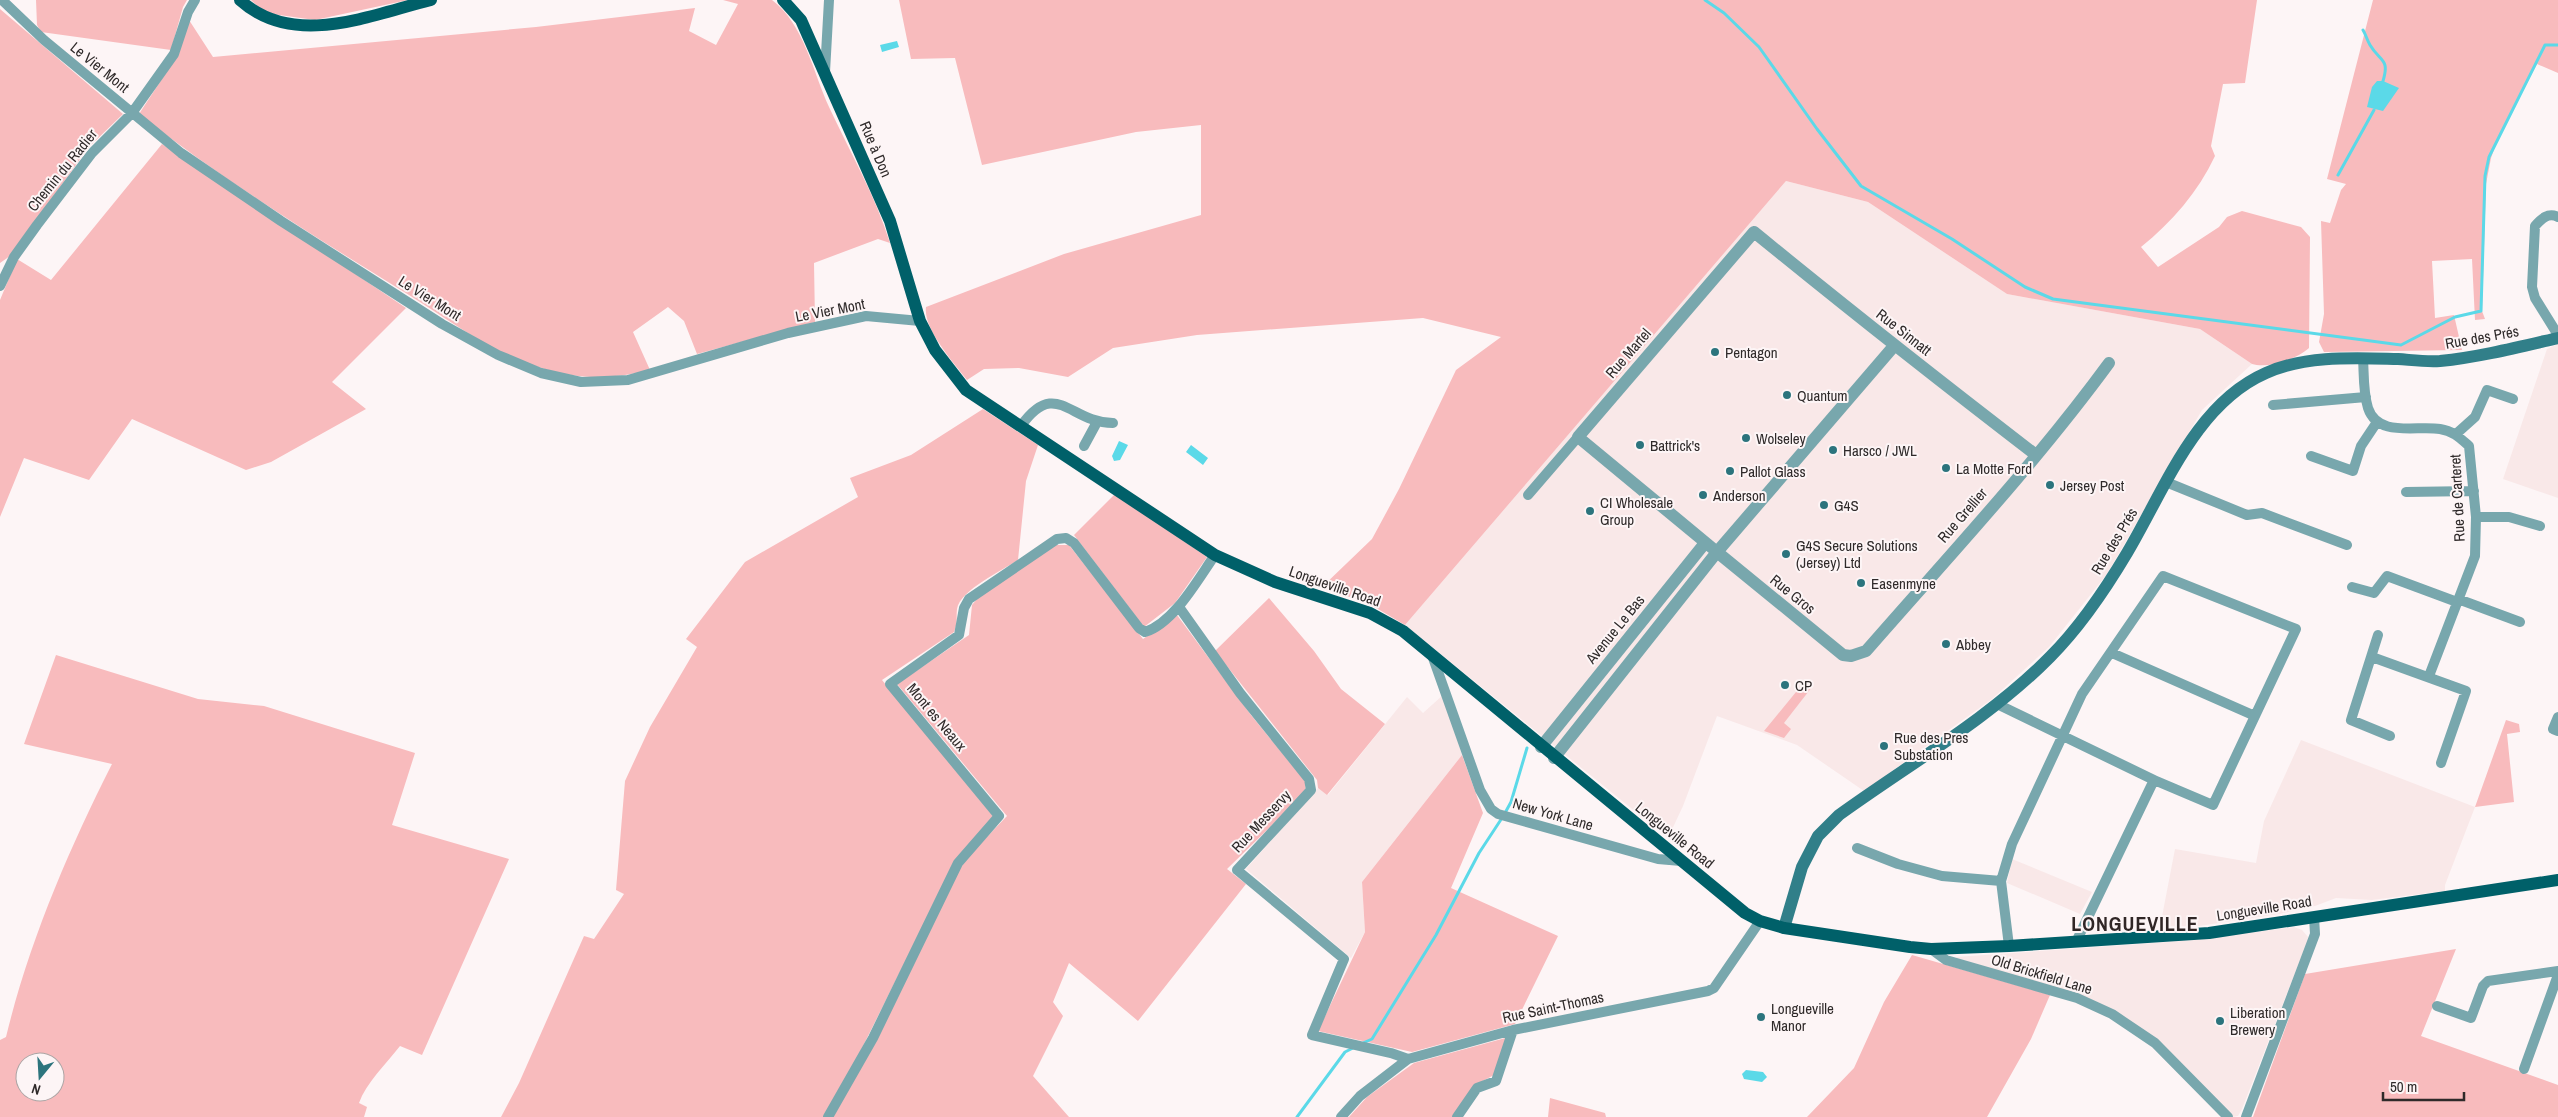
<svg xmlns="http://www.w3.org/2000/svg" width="2558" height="1117" font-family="'Archivo Narrow',sans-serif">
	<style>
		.built { fill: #f9e8e8 }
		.green { fill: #f8bbbd; fill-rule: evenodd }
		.water { fill: #5bd9e8 }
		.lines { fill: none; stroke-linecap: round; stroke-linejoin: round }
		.stream { stroke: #5bd9e8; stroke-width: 3 }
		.minor { stroke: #78a7ad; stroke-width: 10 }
		.tertiary { stroke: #78a7ad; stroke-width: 12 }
		.secondary { stroke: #317f89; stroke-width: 12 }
		.primary { stroke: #006069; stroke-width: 12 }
		.poi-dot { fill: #2c747d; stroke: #fdf5f6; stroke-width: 2 }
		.labels { text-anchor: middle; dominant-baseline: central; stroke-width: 4; stroke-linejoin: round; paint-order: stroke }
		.street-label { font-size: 15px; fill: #2f2a2a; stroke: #fdf5f6 }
		.poi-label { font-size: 15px; fill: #2f2a2a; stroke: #fdf5f6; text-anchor: start }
		.district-label { font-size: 20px; font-weight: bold; letter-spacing: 1px; fill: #302626; stroke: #fdf5f6 }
	</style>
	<rect width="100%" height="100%" fill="#fdf5f6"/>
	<path class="built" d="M1786,181L1868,202L2007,294L2200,329L2252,364L2202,410L2107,574L2049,647L1992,699L1864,791L1797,745L1717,716L1683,806L1668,838L1405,625Z
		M2558,344V498L2503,479L2547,349Z
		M1443,695L1462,755L1362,882L1365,932L1351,958L1246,869L1318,788L1328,795L1407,697L1423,713Z
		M2301,740L2475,807L2445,885V891L2372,900L2336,898L2315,906L2279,914L2199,926L2160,927L2175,849L2256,863L2264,821Z
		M2012,859L2092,892L2080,914L2007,883Z
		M2294,927L2302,930L2308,937L2307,942L2242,1109L2238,1116L2232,1117L2118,1014L1958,961L1956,957L2196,940Z"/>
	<path class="green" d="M36,0H187L183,7L171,50L41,32L37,25Z
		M251,0H408L315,20L265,13Z
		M723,0H772C804,24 813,72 829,107C850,152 875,195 890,243L878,239L814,263L815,322L697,354L684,321L668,307L633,332L650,370C614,379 581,380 545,369C496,356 452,322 409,295C317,238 224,181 139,114L179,53L189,20L213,57L536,27L695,8L689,31L716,45L738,4Z
		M899,0H2257L2245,83L2223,84L2211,146L2215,156C2198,192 2172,222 2141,247L2158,267L2219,227L2227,217L2242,211L2301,227L2310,237L2309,348C2297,359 2268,369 2252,364L2200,329L2007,294L1868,202L1786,181L1405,625L1366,602L1321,588L1372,539L1399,489L1456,370L1501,337L1423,318L1197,335L1113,348L1068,377L1019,368L984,369L967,380C954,363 923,329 926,307L1064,254L1201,215V125L1136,132L982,165L955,58L911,59Z
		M2373,0H2558V73L2537,64L2497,141L2491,158L2486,184L2482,311L2485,319L2475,320L2472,259L2432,261L2435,318L2454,315L2462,350L2324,352L2319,342L2324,314L2321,221L2330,223L2341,190L2346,184L2327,179Z
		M0,9L123,114L89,147L10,256L0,263Z
		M162,144L406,308L332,382L366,409L271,462L246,470L132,419L89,480L24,458L0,517V300L17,259L51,280Z
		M983,409L1038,445L1026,481L1018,560C1003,570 960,590 957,609C956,618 958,623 954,632L882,680L993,816L956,860L854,1064L824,1117H501L519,1083L584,936L594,939L624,894L616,890L625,781L650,727L697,647L686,639L745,562L858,497L850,478L911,455Z
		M1115,494L1207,557L1175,603L1144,627L1074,535Z
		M1056,545H1069L1143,639L1177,615L1251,715L1305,781L1306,792L1227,869L1246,884L1138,1021L1069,963L1053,1002L1063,1016L1033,1076L1069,1117H832L961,864L1007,816L897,684L969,635L972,605L982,593Z
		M1269,598L1314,651L1341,689L1385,724L1327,795L1318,788L1317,780L1215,651Z
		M56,655L198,699L264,706L415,753L392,825L509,859L422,1055L400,1046C386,1064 366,1083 359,1103L367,1107L364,1117H0V1040L6,1037C29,942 68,851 112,764L24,744ZM25,1062H55V1092H25Z
		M1805,681L1812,687L1784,723L1791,729L1784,738L1764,731Z
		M2506,720L2519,724L2520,732L2507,734L2514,802L2475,807Z
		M1462,755L1483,813L1451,888L1558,936L1515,1024L1412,1052L1318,1031L1365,932L1362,882Z
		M2456,949L2421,1036L2558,1085V1117H2253L2305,974Z
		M1912,955L2050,995L2031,1039L1987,1117H1807L1854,1068L1884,1002Z
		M1509,1037L1496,1074L1475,1085L1453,1117H1349L1367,1097L1414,1063Z
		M1550,1098L1605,1113L1606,1117H1548Z"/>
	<path class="water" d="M897,41L899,47L882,52L880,45Z
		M2377,81H2383L2399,88L2383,111L2367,107L2372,87Z
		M1119,441L1128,445L1120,460L1114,461L1112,456Z
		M1191,445L1208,458L1203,465L1186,452Z
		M1746,1070L1763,1072L1767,1077L1762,1082L1744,1079L1742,1074Z"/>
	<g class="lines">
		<path class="stream" d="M1705,0L1724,13L1759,47L1817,129L1861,186L1952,239L2025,287L2053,299L2401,345L2455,317L2481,311L2485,176L2489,157L2545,45H2558
			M2363,30C2366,35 2367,40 2370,45C2380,62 2390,58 2383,81
			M2338,175L2374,110
			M1505,813L1511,802L1527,748
			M1363,1043L1372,1039L1436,935L1479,853L1502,818
			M1297,1117L1345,1052L1355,1047"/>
		<path class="minor" d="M2,0L44,40L181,153L281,221L442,324L498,355L541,373L581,382L628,380L788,333L866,316L920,321
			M825,72L829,0
			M2558,217C2548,212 2541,219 2535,226L2532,287L2535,298L2558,335
			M0,286L14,257L37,225L92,153L132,113L174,54L188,12L195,0
			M2363,358C2364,374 2363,392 2368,408C2378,438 2417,425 2440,429C2453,431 2460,438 2469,446L2476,517L2475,556L2429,676
			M2273,405L2366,397
			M1021,426C1056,377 1070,423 1113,423
			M2456,434L2475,417L2487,390L2513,399
			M1084,446L1097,422
			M2311,456L2353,471L2361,446L2377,422
			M2166,482L2247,515L2262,513L2347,545
			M2406,492L2474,491
			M1528,495L1578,437
			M2476,517H2509L2540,526
			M2352,587L2374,593L2387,576L2457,602
			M2458,599L2520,622
			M1179,607L1240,693L1309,779L1311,790L1237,870L1344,959L1312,1035L1391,1053L1408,1059
			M2378,635L2351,720L2390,736
			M2112,653L2255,716
			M1432,655L1480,790L1491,809L1498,814L1658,859L1681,861
			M2372,657L2466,691L2441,763
			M1997,704L2154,780
			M2558,717L2553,729L2558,731
			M1857,848L1898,864L1942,876L2001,881
			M2009,946L2001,881L2012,844L2082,694L2163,576L2296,629L2213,805L2154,780L2076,942
			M1931,949L1946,960L2077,998L2112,1014L2155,1043L2228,1117
			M2437,1006L2471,1018L2483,986L2488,981L2558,971
			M2524,1069L2558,975
			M828,1117L873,1038L958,863L999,816L890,684L959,635L964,608L969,599L1057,539L1066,538L1074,543L1139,628L1145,632C1174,623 1198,579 1215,555
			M1341,1117L1360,1096L1408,1059L1513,1030L1708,991L1714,988L1760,921
			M1457,1117L1477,1088L1496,1081L1513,1030
			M2246,1117L2315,934L2314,917"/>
		<path class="tertiary" d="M1894,346L1717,552L1578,437L1754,232C1847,308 1941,382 2036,455
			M1541,747L1705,543
			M1554,758L1717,552L1843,655L1851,656L1866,651C1948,557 2035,464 2109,363"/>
		<path class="secondary" d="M1784,928L1802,867L1818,836L1839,815C1908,765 1990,718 2050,657C2081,626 2105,590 2127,553C2164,491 2195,404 2266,373C2306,355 2355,358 2398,359C2412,360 2426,362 2440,361C2479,357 2519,347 2558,338"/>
		<path class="primary" d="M240,0C294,49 370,15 431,0
			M783,0L801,20L890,221L920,321L935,350L966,390L1215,555L1275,582L1370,613L1403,631L1745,913L1760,921L1784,928L1910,947L1931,949L2009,946L2209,933L2558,880"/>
	</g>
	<g class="poi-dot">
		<circle cx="1715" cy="352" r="5"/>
		<circle cx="1787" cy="395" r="5"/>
		<circle cx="1746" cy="438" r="5"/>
		<circle cx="1640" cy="445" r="5"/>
		<circle cx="1833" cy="450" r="5"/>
		<circle cx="1946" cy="468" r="5"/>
		<circle cx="1730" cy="471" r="5"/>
		<circle cx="2050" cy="485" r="5"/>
		<circle cx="1703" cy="495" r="5"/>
		<circle cx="1824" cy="505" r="5"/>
		<circle cx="1590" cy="511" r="5"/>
		<circle cx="1786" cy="554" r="5"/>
		<circle cx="1861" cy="583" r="5"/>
		<circle cx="1946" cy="644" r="5"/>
		<circle cx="1785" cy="685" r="5"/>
		<circle cx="1884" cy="746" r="5"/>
		<circle cx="1761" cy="1017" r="5"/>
		<circle cx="2220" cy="1021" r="5"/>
	</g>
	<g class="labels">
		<g class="street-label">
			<text transform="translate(100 67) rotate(39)">Le Vier Mont</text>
			<text transform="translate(876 149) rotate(67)">Rue à Don</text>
			<text transform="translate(62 170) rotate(-51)">Chemin du Radier</text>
			<text transform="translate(430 298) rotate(32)">Le Vier Mont</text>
			<text transform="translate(830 310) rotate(-11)">Le Vier Mont</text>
			<text transform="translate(1904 332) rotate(38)">Rue Sinnatt</text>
			<text transform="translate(2482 337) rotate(-10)">Rue des Prés</text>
			<text transform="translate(1628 353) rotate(-49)">Rue Martel</text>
			<text transform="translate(2457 498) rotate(-93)">Rue de Carteret</text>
			<text transform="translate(1962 515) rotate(-49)">Rue Grellier</text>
			<text transform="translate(2114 541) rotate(-59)">Rue des Prés</text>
			<text transform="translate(1335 586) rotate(19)">Longueville Road</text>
			<text transform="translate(1793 594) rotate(39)">Rue Gros</text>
			<text transform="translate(1615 629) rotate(-51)">Avenue Le Bas</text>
			<text transform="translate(937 717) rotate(50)">Mont es Neaux</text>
			<text transform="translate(1553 814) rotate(16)">New York Lane</text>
			<text transform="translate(1261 821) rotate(-47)">Rue Messervy</text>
			<text transform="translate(1675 835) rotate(39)">Longueville Road</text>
			<text transform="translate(2264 908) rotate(-9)">Longueville Road</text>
			<text transform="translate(2042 974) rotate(17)">Old Brickfield Lane</text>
			<text transform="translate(1553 1007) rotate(-12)">Rue Saint-Thomas</text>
		</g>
		<g class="poi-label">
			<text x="1725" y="352">Pentagon</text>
			<text x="1797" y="395">Quantum</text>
			<text x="1756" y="438">Wolseley</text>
			<text x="1650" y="445">Battrick's</text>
			<text x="1843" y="450">Harsco / JWL</text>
			<text x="1956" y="468">La Motte Ford</text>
			<text x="1740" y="471">Pallot Glass</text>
			<text x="2060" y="485">Jersey Post</text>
			<text x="1713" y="495">Anderson</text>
			<text x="1600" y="502">CI Wholesale<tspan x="1600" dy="17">Group</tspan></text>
			<text x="1834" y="505">G4S</text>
			<text x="1796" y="545">G4S Secure Solutions<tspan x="1796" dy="17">(Jersey) Ltd</tspan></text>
			<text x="1871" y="583">Easenmyne</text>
			<text x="1956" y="644">Abbey</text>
			<text x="1795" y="685">CP</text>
			<text x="1894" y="737">Rue des Pres<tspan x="1894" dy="17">Substation</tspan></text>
			<text x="1771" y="1008">Longueville<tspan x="1771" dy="17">Manor</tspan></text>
			<text x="2230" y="1012">Liberation<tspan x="2230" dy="17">Brewery</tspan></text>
		</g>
		<g class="district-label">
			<text x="2135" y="923">LONGUEVILLE</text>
		</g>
	</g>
	<g transform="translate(40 1077) rotate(198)"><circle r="24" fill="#fdf5f6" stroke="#aba4a4"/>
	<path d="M0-4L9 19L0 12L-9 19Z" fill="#2c747d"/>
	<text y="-8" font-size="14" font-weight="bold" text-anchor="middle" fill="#2f2a2a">N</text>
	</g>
	<path d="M2383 1092v8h81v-8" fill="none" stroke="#2f2a2a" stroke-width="2.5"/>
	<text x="2390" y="1092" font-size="15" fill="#2f2a2a" stroke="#fdf5f6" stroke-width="4" paint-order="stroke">50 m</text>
</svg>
